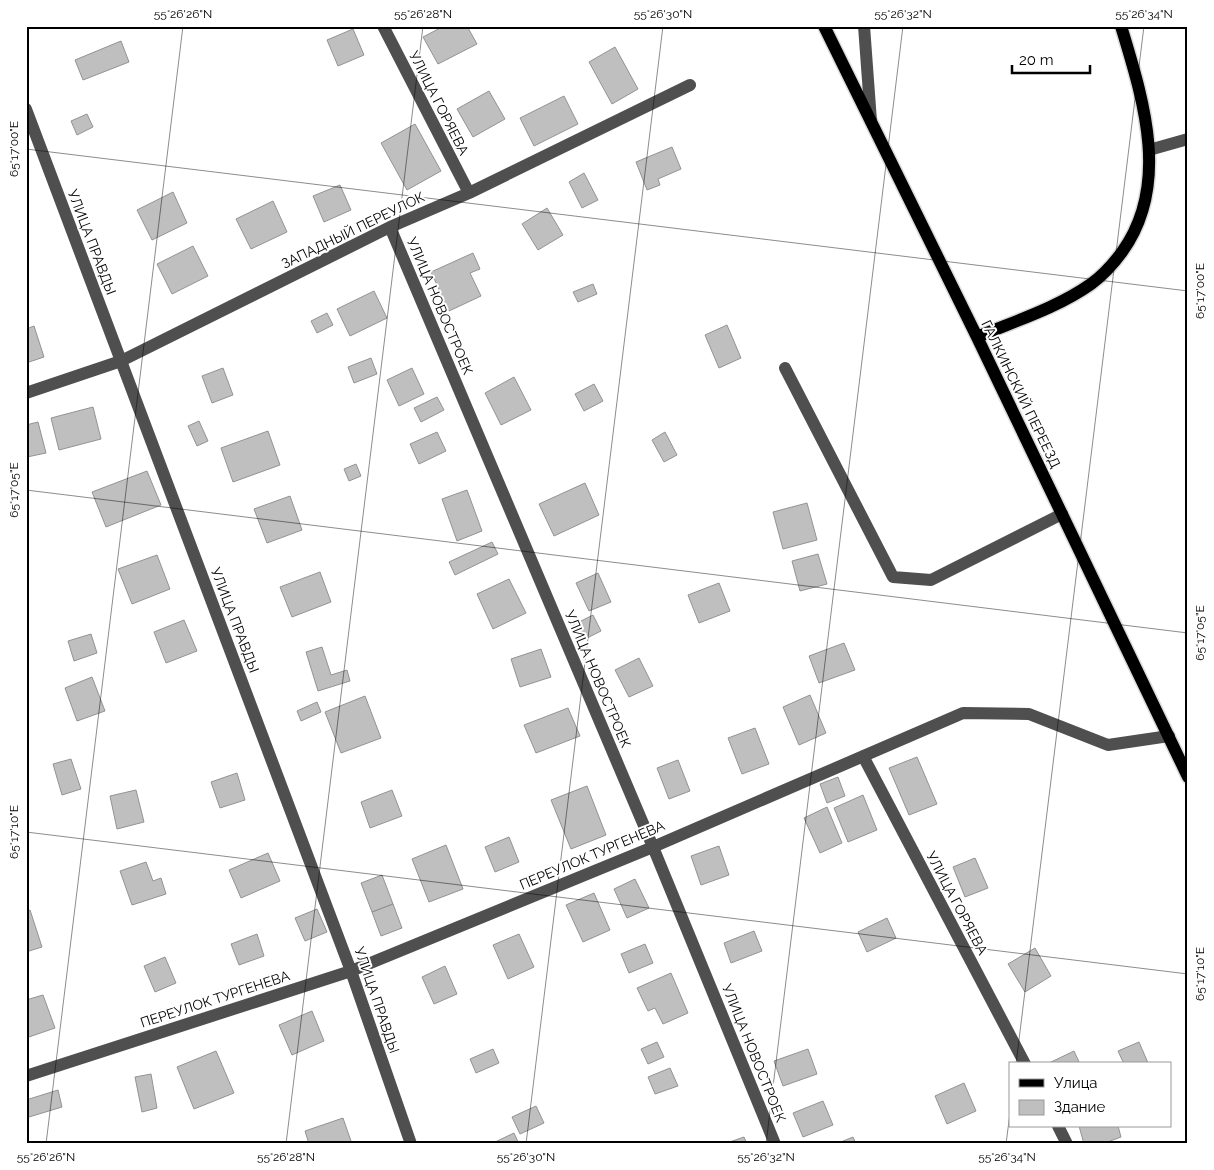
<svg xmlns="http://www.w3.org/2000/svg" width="1214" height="1170" font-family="Raleway,sans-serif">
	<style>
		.building { fill: #bfbfbf; stroke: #939393 }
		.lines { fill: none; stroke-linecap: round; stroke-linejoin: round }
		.major-casing { stroke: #dbdbdb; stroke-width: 15 }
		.minor { stroke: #4f4f4f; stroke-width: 12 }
		.major { stroke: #000; stroke-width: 12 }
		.ticks { fill: none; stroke: #000; stroke-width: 1; stroke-opacity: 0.45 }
		.labels { text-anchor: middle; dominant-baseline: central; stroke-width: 4; stroke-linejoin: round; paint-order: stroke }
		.street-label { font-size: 14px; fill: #000; stroke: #fff }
		.neatline { fill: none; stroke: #000; stroke-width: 2 }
		.ticks-label { font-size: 12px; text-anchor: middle; fill: #000 }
	</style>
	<rect width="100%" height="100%" fill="#fff"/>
	<path class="building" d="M444,26H467L477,44L438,64L423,37Z
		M353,29L364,55L338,66L327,40Z
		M121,41L129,62L83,80L75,60Z
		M615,47L638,89L612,104L589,62Z
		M489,91L505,119L473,137L457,109Z
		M564,96L578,124L534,146L520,118Z
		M87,114L93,127L77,135L71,121Z
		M415,124L441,171L407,190L381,143Z
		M672,147L681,169L658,179L660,185L647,190L636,162Z
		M584,173L598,200L582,208L569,182Z
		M340,185L351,210L324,222L313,196Z
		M173,192L187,223L152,240L137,210Z
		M273,201L287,232L251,249L236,219Z
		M547,208L563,235L538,250L522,224Z
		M193,246L208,276L172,294L157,264Z
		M473,253L480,269L470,273L481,296L449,311L431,272Z
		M593,284L597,294L578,302L573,292Z
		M374,291L387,318L350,336L337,309Z
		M327,313L333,325L317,333L311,321Z
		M727,325L741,358L719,368L705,335Z
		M34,326L44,357L26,363V329Z
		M371,358L377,374L354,383L348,367Z
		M223,368L233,395L212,403L202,376Z
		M412,368L424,394L399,406L387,380Z
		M514,377L531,410L501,425L485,393Z
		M594,384L603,401L584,411L575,394Z
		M437,397L444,410L421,422L414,408Z
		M93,407L101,439L59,450L51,418Z
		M199,421L208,441L197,446L188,426Z
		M38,422L46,453L27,457L26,425Z
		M268,431L280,465L233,482L221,448Z
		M437,432L446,451L419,464L410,444Z
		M665,432L677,455L664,462L652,440Z
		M356,464L361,476L349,481L344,469Z
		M147,471L161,505L106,527L92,492Z
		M585,483L599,515L554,536L539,504Z
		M467,490L482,531L457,541L442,499Z
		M290,496L302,530L267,543L254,509Z
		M807,503L817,540L783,549L773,512Z
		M492,542L498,554L455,575L449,562Z
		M818,554L827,584L800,591L792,561Z
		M157,555L170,589L132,604L118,569Z
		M320,572L331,602L292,617L280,587Z
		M598,573L611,602L589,611L576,583Z
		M509,579L526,613L493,629L477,594Z
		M719,583L730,611L699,623L688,595Z
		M593,615L601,631L581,641L573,625Z
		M184,620L197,651L166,663L154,632Z
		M91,634L97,653L74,661L68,641Z
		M844,643L855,670L819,683L809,656Z
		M322,647L331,675L347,670L350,681L318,691L306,652Z
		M541,649L551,677L520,687L511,659Z
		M639,658L653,686L629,697L615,670Z
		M92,677L105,711L77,721L65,688Z
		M810,695L826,733L799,745L783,707Z
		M365,696L381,738L341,753L325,712Z
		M317,702L321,712L301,721L297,711Z
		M568,708L580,736L536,753L524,725Z
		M755,728L769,764L742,774L728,738Z
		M917,757L937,804L909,815L889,768Z
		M71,759L81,789L62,795L53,764Z
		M678,760L690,791L669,799L657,768Z
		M237,773L245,800L220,808L211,782Z
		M838,777L845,796L827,803L820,784Z
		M587,786L606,835L571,849L551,800Z
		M136,790L144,822L117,829L110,796Z
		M392,790L402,816L370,828L361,802Z
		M863,795L877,830L848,842L834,808Z
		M827,807L842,843L820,853L804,818Z
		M509,837L519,862L495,872L485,847Z
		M446,845L463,889L429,902L412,859Z
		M719,846L729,875L701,885L691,856Z
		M268,853L280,881L241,898L229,870Z
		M975,858L988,888L965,897L953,867Z
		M146,862L153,881L161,878L166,894L132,905L120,871Z
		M382,875L393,904L372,912L361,883Z
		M635,879L649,908L627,918L614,889Z
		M594,893L610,930L583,942L566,905Z
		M393,904L402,928L381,936L372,912Z
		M317,909L327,932L305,941L295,918Z
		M30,910L42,947L26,952V912Z
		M887,918L896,938L867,952L858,932Z
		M754,931L762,951L731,963L724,943Z
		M257,934L264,956L239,965L231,944Z
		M519,934L534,967L508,979L493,945Z
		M645,944L653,963L629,973L621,954Z
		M1035,948L1051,976L1025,992L1008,964Z
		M165,957L176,983L155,992L144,966Z
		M445,966L457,994L434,1004L422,977Z
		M671,973L688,1013L663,1024L655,1008L648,1011L637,988Z
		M43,995L55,1028L26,1038V1000Z
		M312,1011L324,1041L292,1055L279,1025Z
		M657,1042L664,1057L648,1064L641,1049Z
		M1139,1042L1148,1063L1124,1064L1118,1051Z
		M493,1049L499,1063L476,1073L470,1059Z
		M808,1049L817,1074L783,1086L774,1061Z
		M216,1051L234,1093L194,1109L177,1067Z
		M1074,1051L1080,1064H1047Z
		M670,1068L678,1086L655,1094L648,1077Z
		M151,1074L157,1108L142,1112L135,1077Z
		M964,1083L976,1111L947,1124L935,1096Z
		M58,1090L62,1107L29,1117L26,1109V1100Z
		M823,1101L833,1125L803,1137L793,1113Z
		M536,1106L544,1123L520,1134L512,1117Z
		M343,1118L352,1144H309L305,1131Z
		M1079,1126H1118L1121,1137L1102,1144H1084Z
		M514,1133L519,1144H491Z
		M744,1137L747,1144H724Z
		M853,1137L856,1144H836Z"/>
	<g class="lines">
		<defs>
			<path id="major" d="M824,26L977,337L1188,777
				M977,337C1015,321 1057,308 1091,284C1102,276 1114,263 1122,252C1171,184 1143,99 1121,26"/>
		</defs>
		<use href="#major" class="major-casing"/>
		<path class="minor" d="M383,26L469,193
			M864,26L871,121
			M26,109L351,971L411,1144
			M1149,150L1188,139
			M390,227L653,847L775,1144
			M785,368L893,577L931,580L1062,514
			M26,393L121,361L390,227L469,193L690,85
			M863,756L1025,1064
			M26,1076L351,971L653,847L963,713L1029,714L1108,745L1169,736
			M1058,1126L1067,1144"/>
		<use href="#major" class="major"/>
	</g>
	<path class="ticks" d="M26,149L1188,291M26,490L1188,633M26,832L1188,974M1016,1064L1144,26M46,1144L183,26M286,1144L423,26M526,1144L663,26M766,1144L903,26M1006,1144L1010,1113"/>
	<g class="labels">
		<g class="street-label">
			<text transform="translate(439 103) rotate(63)">УЛИЦА ГОРЯЕВА</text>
			<text transform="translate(353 230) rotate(-26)">ЗАПАДНЫЙ ПЕРЕУЛОК</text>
			<text transform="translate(92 242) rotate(69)">УЛИЦА ПРАВДЫ</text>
			<text transform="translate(440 306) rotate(67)">УЛИЦА НОВОСТРОЕК</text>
			<text transform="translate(1021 394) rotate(64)">ГАЛКИНСКИЙ ПЕРЕЕЗД</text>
			<text transform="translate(235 620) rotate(69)">УЛИЦА ПРАВДЫ</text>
			<text transform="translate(598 679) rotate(67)">УЛИЦА НОВОСТРОЕК</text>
			<text transform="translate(592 855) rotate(-23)">ПЕРЕУЛОК ТУРГЕНЕВА</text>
			<text transform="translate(957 903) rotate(62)">УЛИЦА ГОРЯЕВА</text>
			<text transform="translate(215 999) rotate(-18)">ПЕРЕУЛОК ТУРГЕНЕВА</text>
			<text transform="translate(377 1000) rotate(71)">УЛИЦА ПРАВДЫ</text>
			<text transform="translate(754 1053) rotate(68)">УЛИЦА НОВОСТРОЕК</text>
		</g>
	</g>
	<rect width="1214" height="1170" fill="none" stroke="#ffffff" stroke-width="55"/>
	<rect x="1009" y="1062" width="162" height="65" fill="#ffffff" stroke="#999999"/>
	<rect x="1019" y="1079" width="25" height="8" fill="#000000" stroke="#999999"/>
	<text x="1054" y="1088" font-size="15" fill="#000000">Улица</text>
	<rect x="1019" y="1100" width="25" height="15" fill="#bfbfbf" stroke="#999999"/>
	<text x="1054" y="1112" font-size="15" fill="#000000">Здание</text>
	<path d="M1012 65v8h78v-8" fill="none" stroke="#000000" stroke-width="2.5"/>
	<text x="1019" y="65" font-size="15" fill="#000000" stroke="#ffffff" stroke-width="4" paint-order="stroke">20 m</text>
	<rect x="28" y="28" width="1158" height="1114" class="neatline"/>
	<g class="ticks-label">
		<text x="183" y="18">55°26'26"N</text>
		<text x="423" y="18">55°26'28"N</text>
		<text x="663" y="18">55°26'30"N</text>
		<text x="903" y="18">55°26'32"N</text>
		<text x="1144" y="18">55°26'34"N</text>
		<text transform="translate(14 149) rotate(-90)" y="4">65°17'00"E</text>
		<text transform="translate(1200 291) rotate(-90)" y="4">65°17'00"E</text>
		<text transform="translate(14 490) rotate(-90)" y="4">65°17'05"E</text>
		<text transform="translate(1200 633) rotate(-90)" y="4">65°17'05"E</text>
		<text transform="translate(14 832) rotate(-90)" y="4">65°17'10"E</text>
		<text transform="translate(1200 974) rotate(-90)" y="4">65°17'10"E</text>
		<text x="46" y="1161">55°26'26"N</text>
		<text x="286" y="1161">55°26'28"N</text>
		<text x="526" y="1161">55°26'30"N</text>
		<text x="766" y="1161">55°26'32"N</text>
		<text x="1007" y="1161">55°26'34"N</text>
	</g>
</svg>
